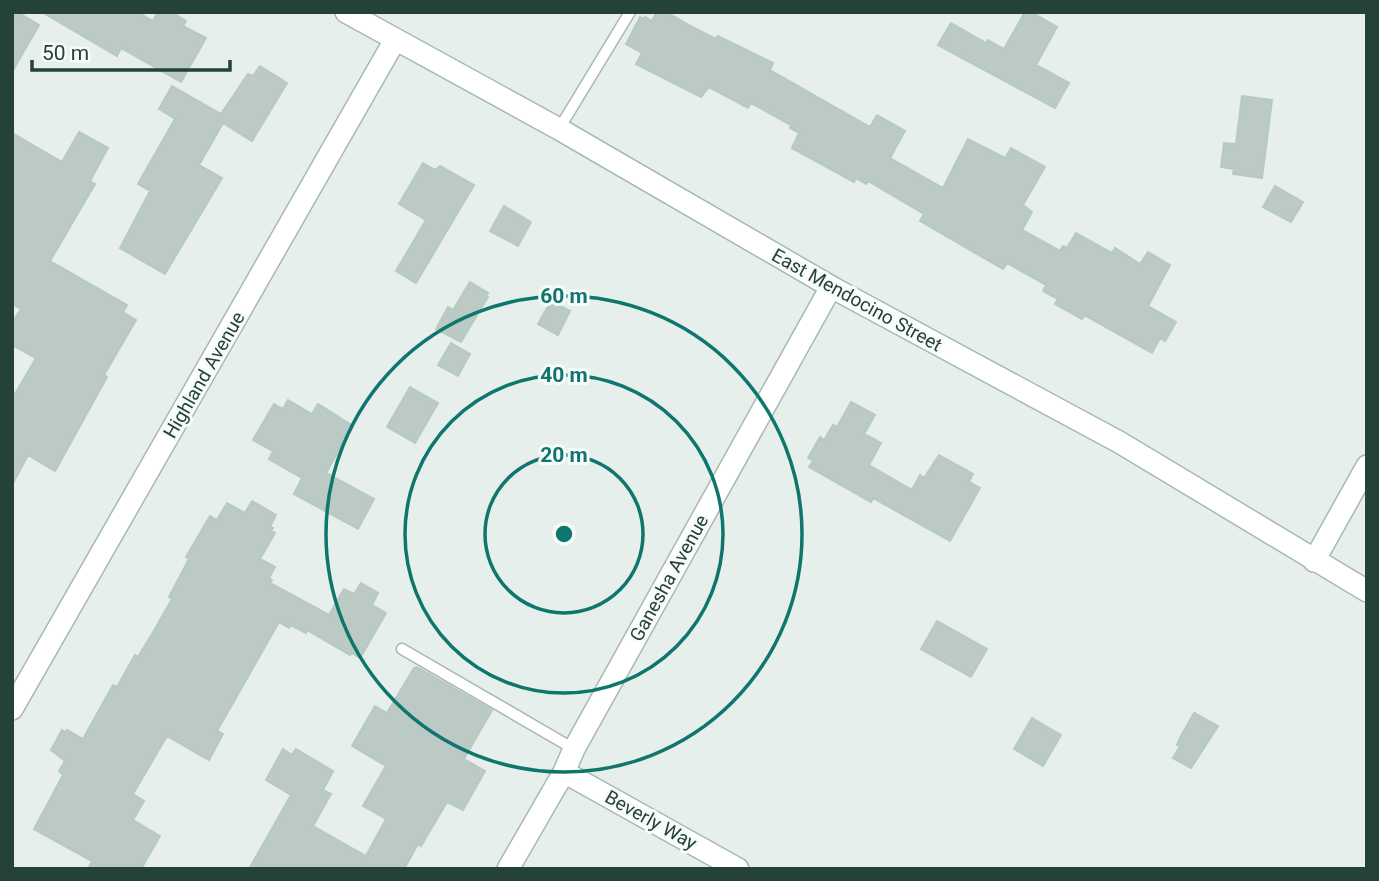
<svg xmlns="http://www.w3.org/2000/svg" width="1379" height="881" font-family="Roboto,sans-serif">
	<style>
		.building { fill: #bbcac4; stroke: #b8c9c2; stroke-width: 2 }
		.lines { fill: none; stroke-linecap: round; stroke-linejoin: round }
		.lane-casing { stroke: #a8b8b2; stroke-width: 13 }
		.street-casing { stroke: #a8b8b2; stroke-width: 24 }
		.secondary-casing { stroke: #a4bbb3; stroke-width: 24 }
		.lane { stroke: #fff; stroke-width: 10 }
		.street { stroke: #fff; stroke-width: 21 }
		.secondary { stroke: #fff; stroke-width: 21 }
		.ring { fill: none; stroke: #0f766e; stroke-width: 3.5 }
		.labels { text-anchor: middle; dominant-baseline: central; stroke-width: 6; stroke-linejoin: round; paint-order: stroke }
		.street-label { font-size: 19px; fill: #24423a; stroke: #f7fbf9 }
		.centre { fill: #0f766e; stroke: #f7fbf9; stroke-width: 3.5 }
		.ring-label { font-size: 21px; text-anchor: middle; font-weight: bold; fill: #0f766e; stroke: #f7fbf9; stroke-width: 6; stroke-linejoin: round; paint-order: stroke }
	</style>
	<rect width="100%" height="100%" fill="#e6efeb"/>
	<path class="building" d="M12,12H17L39,25L12,72Z
		M42,12H137L153,21L158,12H171L186,21L183,26L206,38L181,82L121,48L117,56Z
		M657,12H666L696,29L716,39L718,36L773,63L770,70L870,127L877,115L905,131L890,158L943,188L968,139L1005,158L1011,148L1045,167L1023,205L1032,212L1022,230L1060,251L1063,246L1067,248L1076,233L1112,253L1115,248L1140,264L1148,252L1170,265L1148,306L1176,322L1165,341L1160,338L1152,353L1084,315L1082,319L1055,304L1058,299L1043,291L1046,285L1007,263L1003,269L920,221L924,214L868,181L866,184L856,178L854,182L792,148L799,133L790,128L791,125L751,103L748,108L709,87L701,97L636,64L642,53L626,44L640,17L644,19L645,17L652,21Z
		M1025,12H1031L1057,27L1036,65L1069,83L1055,108L938,45L951,23L986,43L988,40L1004,49Z
		M260,66L287,83L252,141L223,123L199,165L222,178L165,274L120,248L150,191L138,184L175,119L159,109L172,86L221,114L248,74L253,76Z
		M1242,96L1272,100L1262,178L1233,174L1234,169L1221,167L1224,143L1236,144Z
		M79,132L108,148L90,181L95,184L50,261L127,305L123,312L136,320L104,375L107,377L55,471L28,455L12,485V399L36,358L12,345V323L21,309L12,304V133L62,162Z
		M423,163L435,170L440,166L474,185L416,283L396,271L426,220L399,204Z
		M1275,186L1303,202L1291,222L1263,207Z
		M504,206L531,222L518,246L490,231Z
		M470,282L488,293L486,295L488,297L461,342L436,329L448,307L453,310Z
		M551,301L570,311L558,335L538,324Z
		M451,343L470,354L458,376L438,365Z
		M410,387L438,403L415,443L387,427Z
		M288,400L312,414L318,404L353,426L326,473L374,499L358,529L294,494L302,478L269,459L273,451L253,440L274,404L283,409Z
		M851,402L875,415L864,434L881,443L869,465L912,490L920,475L924,478L939,455L973,474L969,482L980,488L950,541L873,498L871,502L809,467L813,461L808,458L820,437L824,440L833,425L837,427Z
		M252,501L276,515L270,527L273,528L271,531L275,533L260,559L275,567L269,578L272,580L270,583L329,615L344,589L354,594L361,583L378,593L372,605L386,613L360,658L352,653L350,655L307,630L306,633L291,625L289,628L279,622L217,731L223,734L209,760L167,736L133,794L144,801L133,820L160,836L141,869H88L92,861L34,829L63,775L59,771L65,761L51,750L62,730L65,732L67,730L83,739L113,685L117,687L135,655L138,657L152,634L172,599L169,597L189,559L186,557L210,516L217,520L227,503L245,513Z
		M937,621L987,649L971,677L921,649Z
		M417,667L492,710L464,759L485,771L463,810L447,802L421,846L418,844L404,869H249L291,795L266,780L283,749L292,755L296,749L333,771L323,790L331,794L313,826L366,856L386,819L363,806L386,766L352,746L375,706L387,713L414,668Z
		M1194,713L1218,726L1191,768L1173,758L1180,746L1177,745L1181,736Z
		M1032,718L1061,735L1043,766L1014,749Z"/>
	<g class="lines">
		<defs>
			<path id="lane" d="M559,129L630,12
				M402,649L574,749"/>
			<path id="street" d="M1314,561L1367,466
				M12,709L395,40
				M564,772L738,869
				M508,869L564,772L574,749L831,287"/>
			<path id="secondary" d="M346,12L559,129L835,289L1119,442L1367,591"/>
		</defs>
		<use href="#lane" class="lane-casing"/>
		<use href="#street" class="street-casing"/>
		<use href="#secondary" class="secondary-casing"/>
		<use href="#lane" class="lane"/>
		<use href="#street" class="street"/>
		<use href="#secondary" class="secondary"/>
	</g>
	<g class="ring">
		<circle cx="564" cy="534" r="79"/>
		<circle cx="564" cy="534" r="159"/>
		<circle cx="564" cy="534" r="238"/>
	</g>
	<g class="labels">
		<g class="street-label">
			<text transform="translate(857 300) rotate(29)">East Mendocino Street</text>
			<text transform="translate(204 375) rotate(-60)">Highland Avenue</text>
			<text transform="translate(669 578) rotate(-61)">Ganesha Avenue</text>
			<text transform="translate(651 820) rotate(29)">Beverly Way</text>
		</g>
	</g>
	<circle cx="564" cy="534" r="10" class="centre"/>
	<g class="ring-label">
		<text x="564" y="303">60 m</text>
		<text x="564" y="382">40 m</text>
		<text x="564" y="462">20 m</text>
	</g>
	<rect width="1379" height="881" fill="none" stroke="#24423a" stroke-width="28"/>
	<path d="M32 60v10h198v-10" fill="none" stroke="#24423a" stroke-width="3.5"/>
	<text x="42" y="60" font-size="21" fill="#24423a" stroke="#f7fbf9" stroke-width="5" paint-order="stroke">50 m</text>
</svg>
